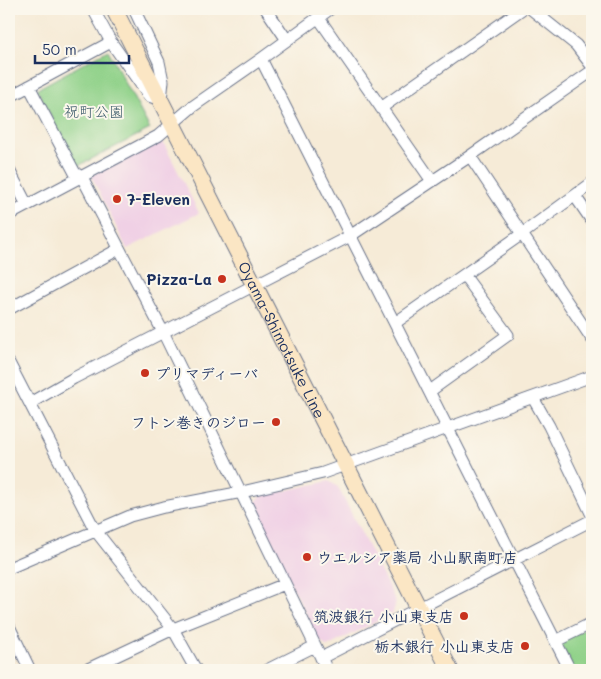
<svg xmlns="http://www.w3.org/2000/svg" width="601" height="679" font-family="Mali,'Klee One',sans-serif">
	<style>
		.built { fill: #f0d0e5 }
		.green { fill: #90d189; stroke: #568074 }
		.lines { fill: none; stroke-linecap: round; stroke-linejoin: round }
		.minor-casing { stroke: #687188; stroke-width: 13 }
		.secondary-casing { stroke: #687188; stroke-width: 18 }
		.minor { stroke: #fff; stroke-width: 11 }
		.secondary { stroke: #fbe6c4; stroke-width: 16 }
		.poi-dot { fill: #c8321e; stroke: #fbf7ec; stroke-width: 2 }
		.labels { text-anchor: middle; dominant-baseline: central; stroke-width: 4; stroke-linejoin: round; paint-order: stroke }
		.park-label { font-size: 15px; fill: #385869; stroke: #fbf7ec }
		.poi-label { font-size: 15px; font-weight: bold; fill: #1b2f5e; stroke: #fbf7ec; text-anchor: end }
		.street-label { font-size: 15px; fill: #1b2f5e; stroke: #fbf7ec }
	</style>
	<rect width="100%" height="100%" fill="#fbf7ec"/>
	<filter id="ink" filterUnits="userSpaceOnUse"><feTurbulence type="fractalNoise" baseFrequency=".02" numOctaves="2"/><feDisplacementMap in="SourceGraphic" scale="10" xChannelSelector="R" yChannelSelector="G"/><feConvolveMatrix kernelMatrix="1 2 1 2 8 2 1 2 1" color-interpolation-filters="sRGB"/></filter>
	<filter id="wash" filterUnits="userSpaceOnUse"><feTurbulence type="fractalNoise" baseFrequency=".0096" numOctaves="4" result="noise"/><feDisplacementMap in="SourceGraphic" scale="20" xChannelSelector="R" yChannelSelector="G"/><feGaussianBlur stdDeviation="1.12" result="paint"/><feColorMatrix in="noise" values="0 0 0 0 0 0 0 0 0 0 0 0 0 0 0 0 0 1.4 0 .05"/><feComposite in="paint" operator="in"/></filter>
	<g filter="url(#wash)">
		<rect width="100%" height="100%" fill="#f6ebd7"/>
		<path class="built" d="M162,140L199,213L127,249L91,175Z
			M329,481L338,487L396,602L393,613L327,647L319,640L252,506L261,496Z"/>
		<path class="green" d="M108,50L150,129L76,167L37,89Z
			M592,625V670H573L559,642Z"/>
	</g>
	<g filter="url(#ink)">
		<g class="lines">
			<defs>
				<path id="minor" d="M93,9L111,42L149,96L161,100L163,81L159,62L134,9
					M266,9L287,40
					M531,9L576,45L592,66
					M318,17L432,181
					M261,59L570,670
					M29,86L75,173L82,177L163,332L327,670
					M9,97L111,42
					M381,108L522,9
					M470,156L592,339
					M9,170L27,205
					M575,196L592,221
					M9,215L158,136L192,107L261,59L330,9
					M9,309L119,249
					M395,323L522,234L592,183
					M9,363L95,530L173,629L196,670
					M430,391L508,335L464,275
					M533,398L549,426L592,515
					M30,403L74,378L350,236L470,156L592,71
					M9,568L130,516L164,507L242,492L323,473L592,376
					M9,626L30,670
					M556,641L592,623
					M321,658L592,520
					M86,670L173,629L285,584
					M267,670L315,646"/>
				<g id="secondary">
					<path id="s1" d="M114,9L450,670"/>
				</g>
			</defs>
			<use href="#minor" class="minor-casing"/>
			<use href="#secondary" class="secondary-casing"/>
			<use href="#minor" class="minor"/>
			<use href="#secondary" class="secondary"/>
		</g>
	</g>
	<g class="poi-dot">
		<circle cx="117" cy="199" r="5"/>
		<circle cx="222" cy="279" r="5"/>
		<circle cx="145" cy="373" r="5"/>
		<circle cx="276" cy="422" r="5"/>
		<circle cx="307" cy="557" r="5"/>
		<circle cx="464" cy="616" r="5"/>
		<circle cx="525" cy="646" r="5"/>
	</g>
	<g class="labels">
		<g class="park-label">
			<text x="94" y="111">祝町公園</text>
		</g>
		<g class="poi-label">
			<text x="127" y="199" text-anchor="start">7-Eleven</text>
			<text x="212" y="279">Pizza-La</text>
			<text x="155" y="373" text-anchor="start">プリマディーバ</text>
			<text x="266" y="422">フトン巻きのジロー</text>
			<text x="317" y="557" text-anchor="start">ウエルシア薬局 小山駅南町店</text>
			<text x="454" y="616">筑波銀行 小山東支店</text>
			<text x="515" y="646">栃木銀行 小山東支店</text>
		</g>
		<g class="street-label">
			<text stroke="none"><textPath href="#s1" startOffset="371">Oyama-Shimotsuke Line</textPath></text>
		</g>
	</g>
	<rect width="601" height="679" fill="none" stroke="#fbf7ec" stroke-width="30"/>
	<path d="M35 55v8h94v-8" fill="none" stroke="#1b2f5e" stroke-width="2.5"/>
	<text x="42" y="55" font-size="15" fill="#1b2f5e" stroke="#fbf7ec" stroke-width="4" paint-order="stroke">50 m</text>
</svg>
